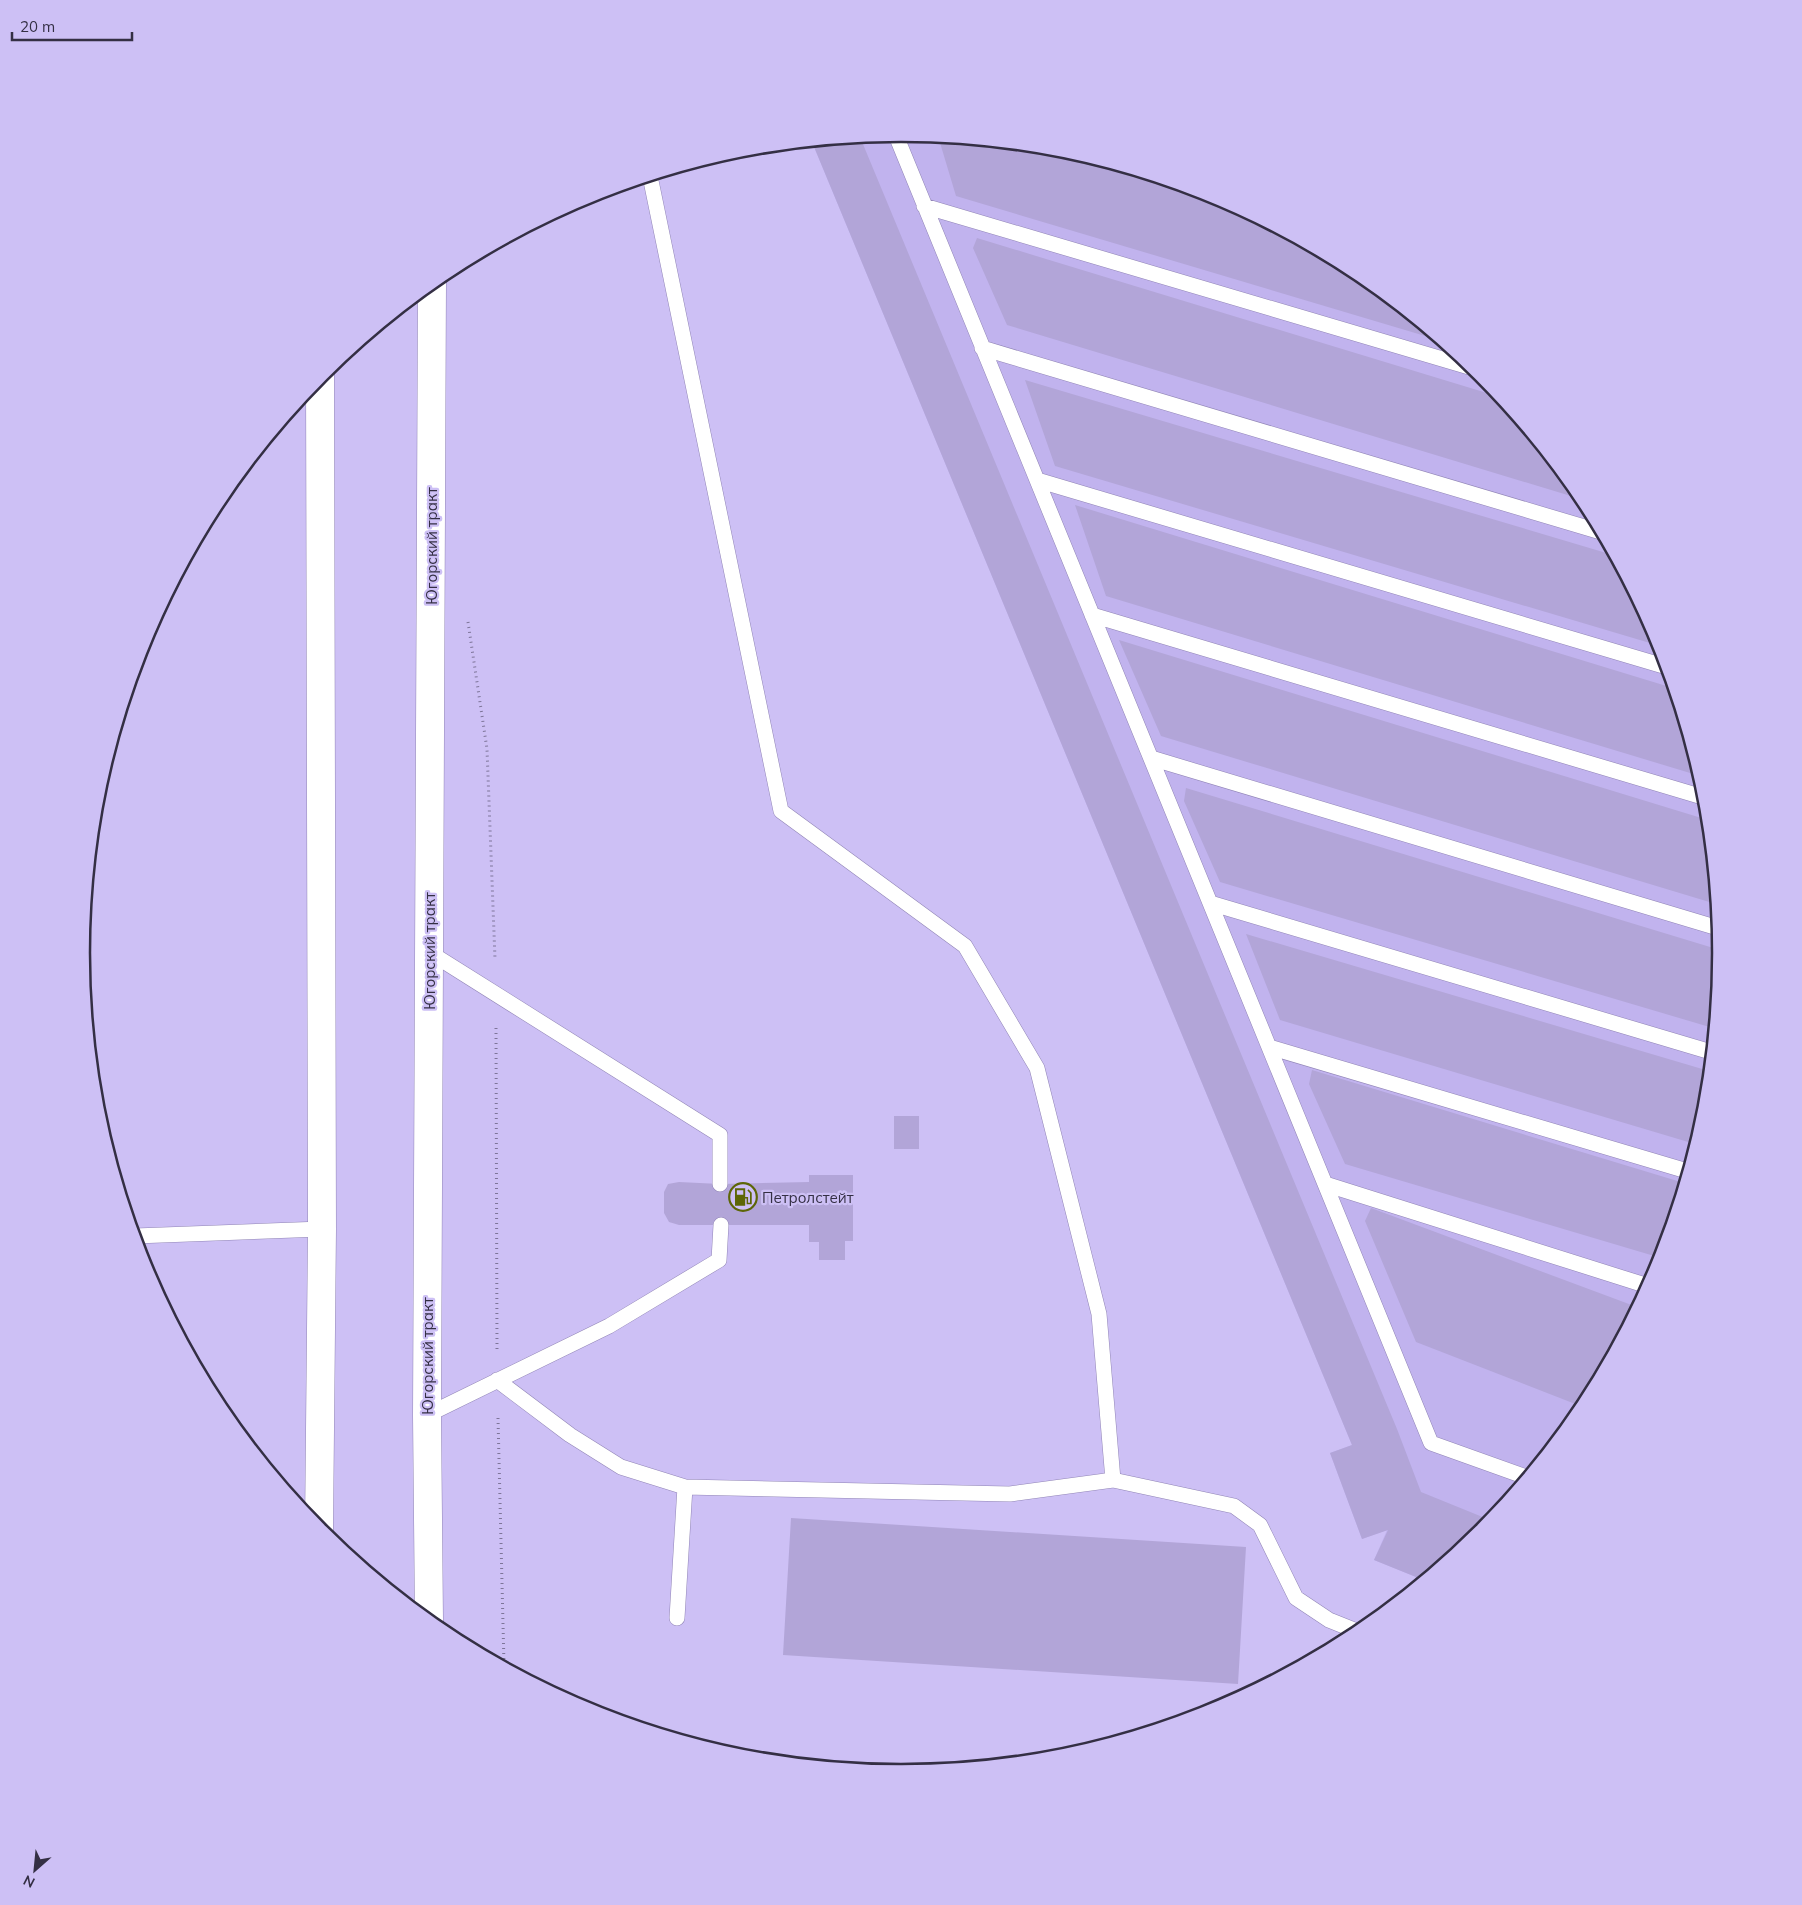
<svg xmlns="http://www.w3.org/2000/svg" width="1802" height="1905" font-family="Mulish,sans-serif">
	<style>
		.built { fill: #c1b3ee }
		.building { fill: #b2a5d8 }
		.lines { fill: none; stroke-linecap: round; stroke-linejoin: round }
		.lane-casing { stroke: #9185b6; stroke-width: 16 }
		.primary-casing { stroke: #9185b6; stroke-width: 29 }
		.path { stroke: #7e7599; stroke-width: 3; stroke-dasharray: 1 4; stroke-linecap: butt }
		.lane { stroke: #fff; stroke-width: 15 }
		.primary { stroke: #fff; stroke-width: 28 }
		.labels { text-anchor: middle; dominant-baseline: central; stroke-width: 4.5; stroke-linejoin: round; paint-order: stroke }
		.street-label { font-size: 15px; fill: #342f44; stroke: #cdc0f5 }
		.poi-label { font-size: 15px; fill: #342f44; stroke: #cdc0f5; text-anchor: start }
		.rim { fill: none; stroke: #342f44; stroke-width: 2.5 }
	</style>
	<rect width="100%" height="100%" fill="#cdc0f5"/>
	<path class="built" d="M901,133L1061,149L1215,195L1357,271L1481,373L1583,497L1658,639L1705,793L1721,953L1705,1113L1658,1266L1582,1408L1480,1532L1412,1589L1416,1577L1374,1560L1387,1530L1362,1539L1330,1453L1352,1445L812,142Z"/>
	<path class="building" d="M938,136L1061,149L1215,195L1357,271L1442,341L956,196Z
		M860,137L1397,1429L1421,1492L1490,1520L1480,1532L1412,1589L1416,1577L1374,1560L1388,1530L1362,1539L1330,1453L1352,1445L812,142Z
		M977,238L1500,397L1584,500L1007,325L973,248Z
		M1025,380L1613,555L1660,646L1055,466Z
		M1075,505L1673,688L1700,776L1106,596Z
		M1119,640L1708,820L1716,904L1161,736Z
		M1186,788L1720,950L1713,1028L1220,882L1184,801Z
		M1246,934L1709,1071L1705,1113L1695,1144L1280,1020Z
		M1312,1070L1684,1183L1661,1258L1345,1164L1309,1084Z
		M894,1116H919V1149H894Z
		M809,1175H853V1241H845V1260H819V1242H809V1225H679L669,1222L664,1213V1192L668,1184L679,1182L720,1184L809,1182Z
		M1371,1208L1637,1307L1583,1407L1416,1342L1365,1221Z
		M791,1518L1246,1547L1238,1684L783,1655Z
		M772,1758L808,1759V1763L772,1759Z"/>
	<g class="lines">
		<defs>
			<path id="lane" d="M895,133L1431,1443L1526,1477
				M650,176L781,811L965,946L1037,1068L1099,1314L1113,1480
				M924,206L1476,369
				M982,348L1601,532
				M1037,480L1667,667
				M1092,615L1706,798
				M1151,758L1718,928
				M1210,903L1711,1052
				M429,952L720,1135V1184
				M1269,1047L1687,1171
				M1325,1184L1648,1286
				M135,1236L322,1229
				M497,1380L570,1435L621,1467L685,1487L1010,1494L1113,1480L1234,1506L1260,1525L1296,1598L1329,1620L1359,1632
				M427,1415L609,1326L719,1260L721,1225
				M677,1618L685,1487"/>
			<path id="primary" d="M319,1530L322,1229L320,374
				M429,1621L427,1415L432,282"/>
		</defs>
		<use href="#lane" class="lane-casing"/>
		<use href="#primary" class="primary-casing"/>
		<path class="path" d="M468,622L487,749L495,959
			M496,1028L497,1349
			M498,1418L504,1665"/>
		<use href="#lane" class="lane"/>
		<use href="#primary" class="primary"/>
	</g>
	<defs>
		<symbol id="fuel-ring" viewBox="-11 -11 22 22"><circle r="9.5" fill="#cdc0f5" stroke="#5d6606" stroke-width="1.5"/><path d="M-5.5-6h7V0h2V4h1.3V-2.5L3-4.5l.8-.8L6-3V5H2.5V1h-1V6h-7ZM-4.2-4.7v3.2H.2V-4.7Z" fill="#5d6606"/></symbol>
	</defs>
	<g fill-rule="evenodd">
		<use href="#fuel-ring" x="727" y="1181" width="32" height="32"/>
	</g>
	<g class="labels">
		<g class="street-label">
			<text transform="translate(431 546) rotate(-90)">Югорский тракт</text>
			<text transform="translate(429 951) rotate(-90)">Югорский тракт</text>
			<text transform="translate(427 1356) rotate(-90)">Югорский тракт</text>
		</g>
		<g class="poi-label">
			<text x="762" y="1197">Петролстейт</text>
		</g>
	</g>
	<path d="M0 0H1802V1905H0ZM90 953a811 811 0 1 1 1622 0a811 811 0 1 1-1622 0Z" fill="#cdc0f5" fill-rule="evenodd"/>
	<path class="rim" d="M90 953a811 811 0 1 1 1622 0a811 811 0 1 1-1622 0Z"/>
	<g transform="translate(35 1870) rotate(207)" stroke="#cdc0f5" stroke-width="4" paint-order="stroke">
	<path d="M0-4L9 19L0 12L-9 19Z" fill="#342f44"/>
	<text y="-8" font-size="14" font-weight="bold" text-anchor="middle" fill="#342f44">N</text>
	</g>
	<path d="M12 32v8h120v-8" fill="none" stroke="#342f44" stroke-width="2.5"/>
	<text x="20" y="32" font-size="15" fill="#342f44" stroke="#cdc0f5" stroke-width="4" paint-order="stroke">20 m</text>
</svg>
